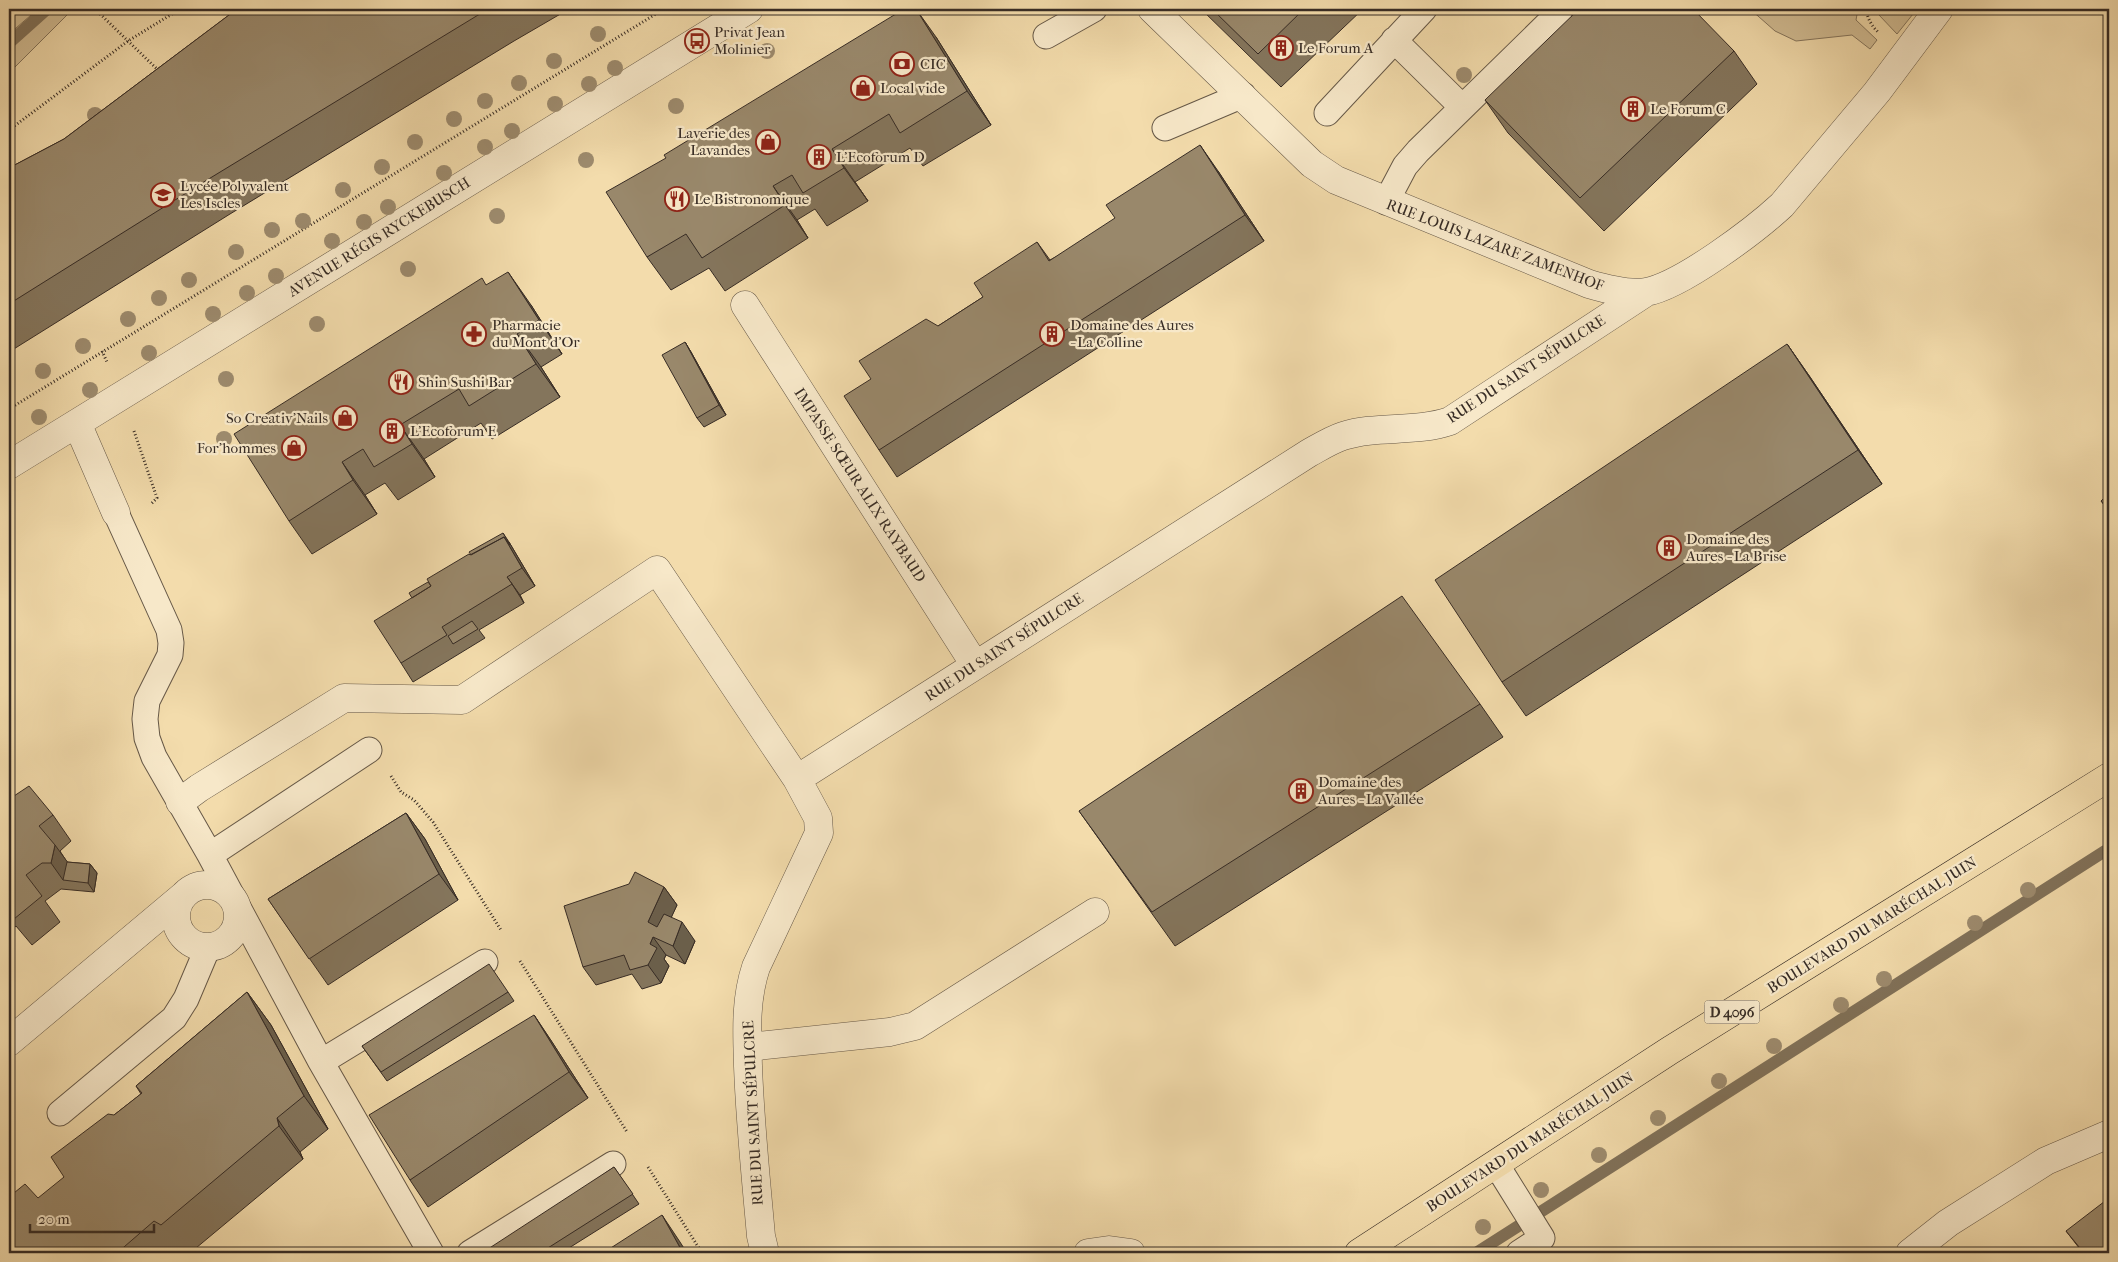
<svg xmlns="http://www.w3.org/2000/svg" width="2118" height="1262" font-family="'IM FELL French Canon',serif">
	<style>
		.green { fill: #d3be95; stroke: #85755d }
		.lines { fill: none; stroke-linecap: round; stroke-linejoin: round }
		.stream { stroke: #81725a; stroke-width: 12 }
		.service-casing { stroke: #665847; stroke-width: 27 }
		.minor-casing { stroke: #665847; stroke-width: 29 }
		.primary-casing { stroke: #372c25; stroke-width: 29 }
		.path { stroke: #372c25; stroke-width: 3; stroke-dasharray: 1 2.5; stroke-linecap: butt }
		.service { stroke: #f7e8c9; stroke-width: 25 }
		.minor { stroke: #f7e8c9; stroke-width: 28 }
		.primary { stroke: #f3dcac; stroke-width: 28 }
		.tree { fill: #9d8b6e }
		.wall { fill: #84755c; stroke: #372c25 }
		.shaded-wall { fill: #6b5f4b; stroke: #372c25 }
		.building { fill: #99886b; stroke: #372c25 }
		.labels { text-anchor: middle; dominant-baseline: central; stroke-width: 4.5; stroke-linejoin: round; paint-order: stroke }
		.shield { fill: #f7e8c9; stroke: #716456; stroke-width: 1 }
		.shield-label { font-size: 14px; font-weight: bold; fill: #372c25 }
		.poi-label { font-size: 15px; fill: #372c25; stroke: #f7e8c9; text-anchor: start }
		.street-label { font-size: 15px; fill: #372c25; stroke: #f7e8c9 }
	</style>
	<rect width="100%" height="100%" fill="#f3dcac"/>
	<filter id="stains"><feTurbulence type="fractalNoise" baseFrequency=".004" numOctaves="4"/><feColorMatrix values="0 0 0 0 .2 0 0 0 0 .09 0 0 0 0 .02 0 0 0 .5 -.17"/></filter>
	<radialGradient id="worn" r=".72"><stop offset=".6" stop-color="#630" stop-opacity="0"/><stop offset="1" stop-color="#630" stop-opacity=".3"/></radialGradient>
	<path class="green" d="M9,9H38L9,34Z
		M53,9H73L9,73V49Z
		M1750,9H1858L1856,20L1877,40L1870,49L1852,35L1796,41L1775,31Z
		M1879,9H1917L1897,34L1879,15Z"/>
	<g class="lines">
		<path class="stream" d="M9,43L47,9
			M1531,1218L2105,851
			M1476,1253L1523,1223"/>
		<defs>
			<path id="service" d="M1046,36L1094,9
				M1394,40L1462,107
				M1327,113L1424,9
				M1165,128L1243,95
				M1386,202L1405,166L1418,151L1559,13
				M116,513L169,630L171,643L170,655L147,701L145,719L147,738L154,757L210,855L321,1062L431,1253
				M210,855L369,750
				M321,1062L485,962
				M60,1113L174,1018L186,999L208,947
				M1496,1164L1542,1238L1519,1253
				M470,1253L613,1164"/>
			<path id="minor" d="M1152,9L1312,164L1336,180L1589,284C1606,289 1628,295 1646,292C1681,286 1755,230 1782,205L1877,92L1939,9
				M745,305L975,665
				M77,423L116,513
				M9,465L749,9
				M180,802L199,788L344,698L462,700L657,570L797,779
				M176 916a31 31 0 1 1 62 0a31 31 0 1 1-62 0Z
				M9,1042L183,896
				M748,1047L890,1032L915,1026L1095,912
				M765,1253L761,1236C756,1179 750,1123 748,1066C747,1033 745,1000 756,967L819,833L818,818L797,779L1309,453C1320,447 1331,440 1343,436C1378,425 1415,433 1450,421L1645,293
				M1088,1253L1109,1250L1131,1253
				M1910,1253L1948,1223L2046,1161L2109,1134"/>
			<path id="primary" d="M1359,1253L1669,1051L2109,777"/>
		</defs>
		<use href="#service" class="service-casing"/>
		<use href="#minor" class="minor-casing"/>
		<use href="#primary" class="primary-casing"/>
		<path class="path" d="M95,9L159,71
			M1867,9C1866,17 1872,26 1878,32
			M9,130L128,41L180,9
			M102,351L107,362
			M9,409L664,9
			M134,431L157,498L151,504
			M391,776L401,792L414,800L433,822L501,930
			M520,961L627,1132
			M648,1167L702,1253"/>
		<use href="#service" class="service"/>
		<use href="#minor" class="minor"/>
		<use href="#primary" class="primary"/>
	</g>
	<g class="tree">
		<circle cx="598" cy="34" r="8"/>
		<circle cx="767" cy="51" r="8"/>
		<circle cx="554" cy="61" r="8"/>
		<circle cx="615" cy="68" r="8"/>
		<circle cx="1464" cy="75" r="8"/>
		<circle cx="519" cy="83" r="8"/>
		<circle cx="589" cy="84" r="8"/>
		<circle cx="485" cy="101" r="8"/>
		<circle cx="555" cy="104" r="8"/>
		<circle cx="676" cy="106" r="8"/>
		<circle cx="95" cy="115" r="8"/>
		<circle cx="454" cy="119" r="8"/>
		<circle cx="512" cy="131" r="8"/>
		<circle cx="415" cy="142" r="8"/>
		<circle cx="485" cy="147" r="8"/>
		<circle cx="586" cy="160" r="8"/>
		<circle cx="382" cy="167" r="8"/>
		<circle cx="444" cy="173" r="8"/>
		<circle cx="343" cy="190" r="8"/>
		<circle cx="388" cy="207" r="8"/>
		<circle cx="497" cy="216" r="8"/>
		<circle cx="303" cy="221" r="8"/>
		<circle cx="364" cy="222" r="8"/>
		<circle cx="272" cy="230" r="8"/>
		<circle cx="332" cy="241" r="8"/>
		<circle cx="236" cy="252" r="8"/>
		<circle cx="408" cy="269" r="8"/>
		<circle cx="276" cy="276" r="8"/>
		<circle cx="189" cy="280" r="8"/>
		<circle cx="247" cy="293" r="8"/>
		<circle cx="159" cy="298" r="8"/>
		<circle cx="213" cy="314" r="8"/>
		<circle cx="128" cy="319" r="8"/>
		<circle cx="317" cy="324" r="8"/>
		<circle cx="83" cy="346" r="8"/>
		<circle cx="149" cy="353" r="8"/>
		<circle cx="43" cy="371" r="8"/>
		<circle cx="226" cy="379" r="8"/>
		<circle cx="90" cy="390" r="8"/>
		<circle cx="39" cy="417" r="8"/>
		<circle cx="224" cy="439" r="8"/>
		<circle cx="2028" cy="890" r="8"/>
		<circle cx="1975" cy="923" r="8"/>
		<circle cx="1884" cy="979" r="8"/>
		<circle cx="1841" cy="1005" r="8"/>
		<circle cx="1774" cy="1046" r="8"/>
		<circle cx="1719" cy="1081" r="8"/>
		<circle cx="1658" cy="1118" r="8"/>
		<circle cx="1599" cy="1155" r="8"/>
		<circle cx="1541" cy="1190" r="8"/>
		<circle cx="1483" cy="1227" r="8"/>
	</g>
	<path class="wall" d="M237,9H569L514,41L230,214L9,352V168L64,139Z
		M1201,9H1363L1281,87Z
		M936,37L991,125L923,166L910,148L855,182L868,201L827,226L815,209L797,220L808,238L725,291L709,268L671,290L647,257Z
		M1734,51L1757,84L1604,231L1508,133L1485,100Z
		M1218,171L1264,241L897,477L879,450L871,379L938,326L983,297L1037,242L1050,260Z
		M486,285L531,305L562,354L541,367L560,397L492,439L481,423L424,459L435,477L398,500L385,483L365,495L377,514L312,554L289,521Z
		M685,342L691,352L726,415L704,427L697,418Z
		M1787,344L1810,377L1882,484L1526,716L1502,682Z
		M2109,493V512L2101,501Z
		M509,542L535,586L520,595L524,603L479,630L485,638L413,682L401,663L412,598Z
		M1480,704L1503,737L1175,946L1079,811Z
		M9,789L14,796L53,815L71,841L60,851L67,862L90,864L97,873L94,892L61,889L45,901L60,922L32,945L16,926L9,932Z
		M406,813L425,839L458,900L328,985L268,899Z
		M664,887L677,905L671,917L695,941L685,964L666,955L664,959L669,966L661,983L642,989L632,974L596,985L583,967Z
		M247,992L271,1025L328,1129L300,1152L303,1159L190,1253H9L64,1177L114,1115L141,1094L136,1086Z
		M508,992L514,1001L387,1081L362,1046Z
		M534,1015L552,1042L588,1098L428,1207L410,1180Z
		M614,1167L639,1204L561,1253H491Z
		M2066,1231L2109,1253H2083Z"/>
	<path class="shaded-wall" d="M916,9L936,37L991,125L967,91Z
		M1200,145L1218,171L1264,241L1245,215Z
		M832,149L855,182L868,201L844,168Z
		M773,186L797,220L808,238L785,205Z
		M508,272L531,305L562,354L539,320Z
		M517,334L541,367L560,397L536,364Z
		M685,342L691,352L726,415L719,405Z
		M1787,344L1810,377L1882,484L1858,450Z
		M400,425L424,459L435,477L412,444Z
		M342,462L365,495L377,514L353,480Z
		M503,533L509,542L535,586L522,568L504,537Z
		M507,577L520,595L524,603L512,584Z
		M406,813L425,839L458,900L439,874Z
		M55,845L74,871L63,880L51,863Z
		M90,864L97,873L94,892L88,883Z
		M664,887L677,905L661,940L648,922Z
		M682,922L695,941L685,964L673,946Z
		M653,937L666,955L664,959L669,966L661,983L648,965L650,944Z
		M247,992L271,1025L328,1129L304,1096Z
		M534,1015L552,1042L588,1098L569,1072Z
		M277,1118L300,1152L303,1159L279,1126Z
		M662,1215L680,1242L687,1253H683Z"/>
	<path class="building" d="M237,9H488L207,180L9,304V168L64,139Z
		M904,9H916L967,91L900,133L889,114L832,149L844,168L803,193L792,175L773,186L785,205L702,258L686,234L647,257L606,192L666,158L664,155Z
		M1212,9H1304L1258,54Z
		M1579,9H1693L1734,51L1580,198L1485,100Z
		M1200,145L1245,215L879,450L844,396L871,379L859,361L926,319L938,326L983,297L974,283L1037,242L1049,261L1115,218L1106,205Z
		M508,272L539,320L517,334L536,364L469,406L459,389L400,425L412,444L374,467L363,449L342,462L353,480L289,521L234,434L482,278L486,285Z
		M685,342L719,405L697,418L662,355Z
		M1787,344L1858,450L1502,682L1435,580Z
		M2109,493V509L2101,501Z
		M503,533L510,545L504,537L471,555L469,552Z
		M504,537L522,568L507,577L512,584L442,627L447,635L401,663L374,621L431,586L427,579L469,554L470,555Z
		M428,582L431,586L412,598L409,593Z
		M1402,596L1480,704L1152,912L1079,811Z
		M472,621L478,629L453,644L448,636Z
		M29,786L53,815L39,826L55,845L51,863H42L26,875L42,896L14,919L9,913V789L14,796Z
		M406,813L439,874L309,959L268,899Z
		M67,862L90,864L88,883L63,880Z
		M635,872L664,887L648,922L657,927L664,914L682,922L673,946L653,937L650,944L657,948L648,965L630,970L624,955L583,967L564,906L629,884Z
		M489,964L508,992L381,1072L362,1046Z
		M247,992L304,1096L277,1118L279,1126L161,1225L154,1221L117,1253H9V1197L25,1184L38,1198L64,1177L51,1157L108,1114L114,1115L142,1093L136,1086Z
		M534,1015L569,1072L410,1180L369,1115Z
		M614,1167L633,1194L540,1253H491L488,1249Z
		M2109,1198V1253H2084L2066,1231Z
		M662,1215L683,1253H603Z"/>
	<defs>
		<symbol id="bus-ring" viewBox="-11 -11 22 22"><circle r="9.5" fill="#f7e8c9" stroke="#8f2418" stroke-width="1.5"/><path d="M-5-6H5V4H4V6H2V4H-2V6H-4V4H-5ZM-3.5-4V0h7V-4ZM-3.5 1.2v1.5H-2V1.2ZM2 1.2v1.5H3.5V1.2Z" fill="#8f2418"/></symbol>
		<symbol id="building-ring" viewBox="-11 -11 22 22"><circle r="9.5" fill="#f7e8c9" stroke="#8f2418" stroke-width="1.5"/><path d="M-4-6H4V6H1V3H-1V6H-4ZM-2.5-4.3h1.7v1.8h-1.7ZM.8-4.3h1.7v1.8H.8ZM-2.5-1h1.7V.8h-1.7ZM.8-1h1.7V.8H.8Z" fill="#8f2418"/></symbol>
		<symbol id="bank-ring" viewBox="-11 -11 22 22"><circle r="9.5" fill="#f7e8c9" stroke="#8f2418" stroke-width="1.5"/><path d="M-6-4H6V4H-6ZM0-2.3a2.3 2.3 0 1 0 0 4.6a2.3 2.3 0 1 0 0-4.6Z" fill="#8f2418"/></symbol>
		<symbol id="shop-ring" viewBox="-11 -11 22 22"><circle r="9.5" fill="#f7e8c9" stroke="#8f2418" stroke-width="1.5"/><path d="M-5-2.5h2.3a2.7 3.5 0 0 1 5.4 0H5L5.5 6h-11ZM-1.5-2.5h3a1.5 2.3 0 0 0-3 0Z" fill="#8f2418"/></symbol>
		<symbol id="school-ring" viewBox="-11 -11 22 22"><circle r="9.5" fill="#f7e8c9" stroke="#8f2418" stroke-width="1.5"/><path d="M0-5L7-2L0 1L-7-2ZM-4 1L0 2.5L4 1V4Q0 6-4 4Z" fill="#8f2418"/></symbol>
		<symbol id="restaurant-ring" viewBox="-11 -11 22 22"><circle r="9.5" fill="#f7e8c9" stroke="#8f2418" stroke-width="1.5"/><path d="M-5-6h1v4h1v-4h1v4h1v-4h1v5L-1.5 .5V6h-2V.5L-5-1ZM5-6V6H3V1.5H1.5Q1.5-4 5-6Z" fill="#8f2418"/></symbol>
		<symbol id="pharmacy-ring" viewBox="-11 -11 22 22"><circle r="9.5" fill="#f7e8c9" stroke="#8f2418" stroke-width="1.5"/><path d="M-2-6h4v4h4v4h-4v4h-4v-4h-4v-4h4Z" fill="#8f2418"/></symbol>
	</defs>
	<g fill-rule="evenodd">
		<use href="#bus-ring" x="683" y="27" width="28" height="28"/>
		<use href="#building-ring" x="1267" y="34" width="28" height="28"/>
		<use href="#bank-ring" x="888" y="50" width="28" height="28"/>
		<use href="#shop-ring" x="849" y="74" width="28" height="28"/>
		<use href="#building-ring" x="1619" y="95" width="28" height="28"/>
		<use href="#shop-ring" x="754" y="128" width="28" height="28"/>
		<use href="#building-ring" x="805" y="143" width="28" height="28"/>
		<use href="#school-ring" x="149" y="181" width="28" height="28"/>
		<use href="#restaurant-ring" x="663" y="185" width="28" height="28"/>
		<use href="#pharmacy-ring" x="460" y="320" width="28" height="28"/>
		<use href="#building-ring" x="1038" y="320" width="28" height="28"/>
		<use href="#restaurant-ring" x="387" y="368" width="28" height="28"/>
		<use href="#shop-ring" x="331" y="404" width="28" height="28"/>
		<use href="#building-ring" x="378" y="417" width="28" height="28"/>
		<use href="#shop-ring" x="280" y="434" width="28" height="28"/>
		<use href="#building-ring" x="1655" y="534" width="28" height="28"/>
		<use href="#building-ring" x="1287" y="777" width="28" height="28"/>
	</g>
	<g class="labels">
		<rect class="shield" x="1704.5" y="1000.5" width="55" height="23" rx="4"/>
		<g class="shield-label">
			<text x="1732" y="1012">D 4096</text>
		</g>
		<g class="poi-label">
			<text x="714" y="32">Privat Jean<tspan x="714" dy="17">Molinier</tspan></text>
			<text x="1298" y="48">Le Forum A</text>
			<text x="920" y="64">CIC</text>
			<text x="880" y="88">Local vide</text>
			<text x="1650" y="109">Le Forum C</text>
			<text x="750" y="133" text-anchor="end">Laverie des<tspan x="750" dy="17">Lavandes</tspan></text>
			<text x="836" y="157">L'Ecoforum D</text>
			<text x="180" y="186">Lycée Polyvalent<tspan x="180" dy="17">Les Iscles</tspan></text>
			<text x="694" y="199">Le Bistronomique</text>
			<text x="492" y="325">Pharmacie<tspan x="492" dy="17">du Mont d'Or</tspan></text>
			<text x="1070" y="325">Domaine des Aures<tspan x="1070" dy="17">- La Colline</tspan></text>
			<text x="418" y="382">Shin Sushi Bar</text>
			<text x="328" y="418" text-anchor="end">So Creativ'Nails</text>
			<text x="410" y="431">L'Ecoforum E</text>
			<text x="276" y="448" text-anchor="end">For'hommes</text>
			<text x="1686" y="539">Domaine des<tspan x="1686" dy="17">Aures - La Brise</tspan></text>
			<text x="1318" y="782">Domaine des<tspan x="1318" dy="17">Aures - La Vallée</tspan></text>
		</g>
		<g class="street-label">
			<text transform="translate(379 237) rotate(-32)">AVENUE RÉGIS RYCKEBUSCH</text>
			<text transform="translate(1495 245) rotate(21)">RUE LOUIS LAZARE ZAMENHOF</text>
			<text transform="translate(1526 369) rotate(-33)">RUE DU SAINT SÉPULCRE</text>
			<text transform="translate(860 485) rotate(57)">IMPASSE SŒUR ALIX RAYBAUD</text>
			<text transform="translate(1004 647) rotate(-33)">RUE DU SAINT SÉPULCRE</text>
			<text transform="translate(1872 925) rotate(-32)">BOULEVARD DU MARÉCHAL JUIN</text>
			<text transform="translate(753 1113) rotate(-93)">RUE DU SAINT SÉPULCRE</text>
			<text transform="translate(1530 1142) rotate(-33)">BOULEVARD DU MARÉCHAL JUIN</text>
		</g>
	</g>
	<rect width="2118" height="1262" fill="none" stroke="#f3dcac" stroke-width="30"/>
	<rect x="10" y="10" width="2098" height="1242" fill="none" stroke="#372c25" stroke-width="2.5"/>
	<rect x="15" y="15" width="2088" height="1232" fill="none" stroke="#372c25"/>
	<path d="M30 1224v8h124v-8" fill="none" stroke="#372c25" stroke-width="2.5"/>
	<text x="38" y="1224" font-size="15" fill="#372c25" stroke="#f7e8c9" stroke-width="4" paint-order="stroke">20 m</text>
	<rect width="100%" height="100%" filter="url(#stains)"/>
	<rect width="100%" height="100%" fill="url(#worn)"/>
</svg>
